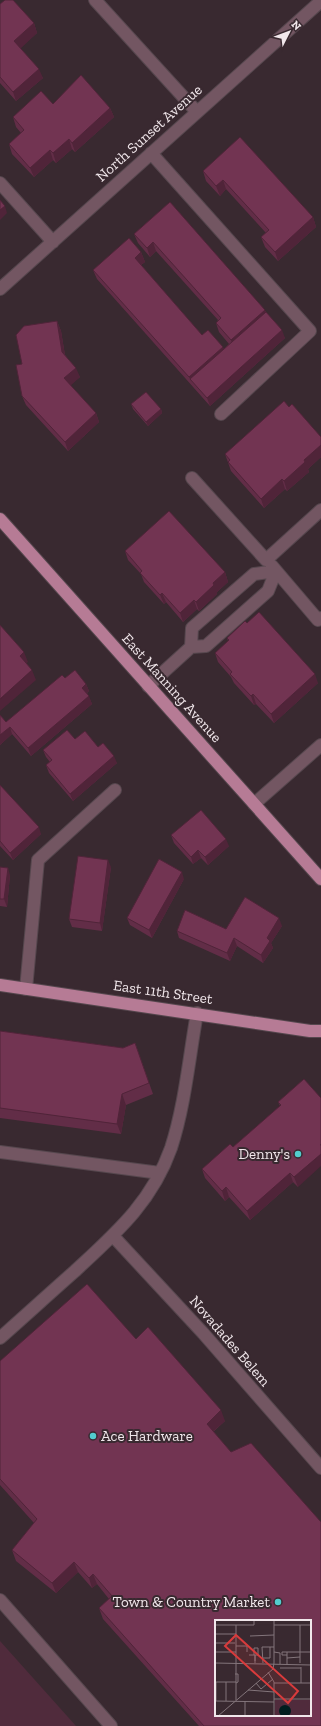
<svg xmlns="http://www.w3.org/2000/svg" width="321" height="1726" font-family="'Zilla Slab',serif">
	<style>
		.green { fill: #502b3c }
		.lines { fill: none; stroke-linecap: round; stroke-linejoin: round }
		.minor-casing { stroke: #56474e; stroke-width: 14 }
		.major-casing { stroke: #56474e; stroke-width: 14 }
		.minor { stroke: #735662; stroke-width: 12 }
		.major { stroke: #b67b95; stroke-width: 12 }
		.wall { fill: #622d47 }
		.shaded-wall { fill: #502439 }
		.building { fill: #723452; stroke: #502439; fill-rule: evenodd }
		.poi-dot { fill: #52cdce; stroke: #392930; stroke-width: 1.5 }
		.labels { text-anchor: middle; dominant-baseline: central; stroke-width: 4; stroke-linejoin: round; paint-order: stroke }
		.street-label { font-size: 15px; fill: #f1e7eb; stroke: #392930 }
		.poi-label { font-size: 15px; fill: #f1e7eb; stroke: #392930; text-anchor: end }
		.inset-road { fill: none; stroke: #83757b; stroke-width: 1 }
		.view { fill: #d93b3c; fill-opacity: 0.15; stroke: #d93b3c; stroke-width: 2 }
		.inset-edge { fill: none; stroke: #f1e7eb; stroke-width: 2 }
	</style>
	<rect width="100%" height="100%" fill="#392930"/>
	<path class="green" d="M0,1641L76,1726H0Z"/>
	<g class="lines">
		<defs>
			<path id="minor" d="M95,0L197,112
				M151,153L310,331L221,414
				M0,183L53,242
				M0,289L321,1
				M192,478L266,560L321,510
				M272,566L318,620L321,618
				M148,686L191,647L206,646L268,591L276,571L254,574L192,628L191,647
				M254,804L321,745
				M26,989L38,860L115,790
				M0,1152L160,1173
				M113,1236L203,1333L321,1468
				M0,1338C25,1316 50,1293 75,1271C116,1233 152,1202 171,1148C185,1105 189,1058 197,1013
				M0,1600L111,1726"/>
			<path id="major" d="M0,519L321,879
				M0,985L310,1031H321"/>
		</defs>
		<use href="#minor" class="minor-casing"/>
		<use href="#major" class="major-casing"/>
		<use href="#minor" class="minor"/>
		<use href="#major" class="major"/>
	</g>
	<path class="wall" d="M0,4L34,23L37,33L20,48L43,78L16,101L0,83Z
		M53,104L110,108L114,117L75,152L72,149L56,163L53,160L34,177L12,154L9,144L21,133L16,127L13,117Z
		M203,171L313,217L316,227L278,261L265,247L261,237L266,233L226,189L220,196L206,181Z
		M170,202L266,312L285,338L210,406L97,279L93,270L141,252L145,262L141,265L202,335L224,349L229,344L219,332L216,323L218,320L156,251L150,257L138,243L134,234Z
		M57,321L61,331L65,355L80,377L70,385L96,413L99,422L68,451L26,405L22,396V364Z
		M131,404L161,409L162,413L148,426L133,409Z
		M289,407L321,437V457L308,469L309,472L287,491L285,489L264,508L231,471L225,454Z
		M125,551L225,572L228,582L217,592V594L199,611L197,609L183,622L166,602L164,604L144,582L141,574L128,560Z
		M227,638L318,683L274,723L256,704L254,705L234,683L231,677L218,662L215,653L228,641Z
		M65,678L86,684L89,691L87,693L92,704L31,756L12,734L0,745V715L6,722Z
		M75,739L98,747L117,763L73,801L49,773L46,765L50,762L46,757L43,750Z
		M0,785L41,834L13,860L0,846Z
		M171,835L229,846L208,865L201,858L193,864L174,843Z
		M0,867L10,875L7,907L0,906Z
		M111,867L102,931L72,927L69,919Z
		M184,879L152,938L130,925L127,918Z
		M282,926L271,943L273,948L263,963L237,946L230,961L179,938L177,931L226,929Z
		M0,1031L123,1048L135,1043L153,1094L126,1105L121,1134L0,1118Z
		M304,1079L298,1187L293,1182L250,1220L229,1197L225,1201L205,1178L202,1169L233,1147L280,1106L278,1102Z
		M136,1339L225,1421L213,1432L321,1726H199L103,1619L99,1608L109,1599L97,1584L92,1588L78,1572L56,1593L16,1561L12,1550L34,1523L0,1485V1361Z"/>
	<path class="shaded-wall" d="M34,23L37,33L18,51L14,41Z
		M39,69L43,78L16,101L13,92Z
		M110,108L114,117L75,152L72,143Z
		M69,139L72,149L56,163L53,153Z
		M50,150L53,160L34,177L30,168Z
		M223,180L226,189L220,196L216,186Z
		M5,206L7,213L0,220V210Z
		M313,217L316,227L278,261L275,252Z
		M153,242L156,251L150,257L147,248Z
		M141,252L145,262L138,267L135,258Z
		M265,310L269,319L234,350L231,340Z
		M57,321L61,331L66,362L62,352Z
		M282,330L285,338L210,406L207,398Z
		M223,347L227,356L190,379L189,377Z
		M76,368L80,377L68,388L64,378Z
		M161,409L162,413L148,426L146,422Z
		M96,413L99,422L68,451L65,442Z
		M321,445V457L308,469L309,472L287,491L284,481L304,460Z
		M282,479L285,489L264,508L261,499Z
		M225,572L228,582L217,592V594L199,611L196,602L213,583Z
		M162,593L166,602L164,604L160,595Z
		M194,600L197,609L183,622L180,613Z
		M24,652L28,662L23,666L20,656Z
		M32,670L36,680L0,711V699Z
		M315,674L318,683L274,723L271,714Z
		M86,684L89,691L84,695L82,688Z
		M253,694L256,704L254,705L251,696Z
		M89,696L92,704L31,756L28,748Z
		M10,727L12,734L0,745V735Z
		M114,756L117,763L73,801L70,794Z
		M39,827L41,834L13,860L10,853Z
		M226,839L229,846L208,865L205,857Z
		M198,850L201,858L193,864L191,857Z
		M108,860L111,867L102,931L100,923Z
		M8,868L10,875L7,907L4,899Z
		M182,872L184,879L152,938L149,930Z
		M279,918L282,926L271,943L273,948L263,963L261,955L267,938Z
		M234,938L237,946L230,961L227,953Z
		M122,1094L126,1105L121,1134L117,1124Z
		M321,1154V1166L298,1187L294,1177Z
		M290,1173L293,1182L250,1220L247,1211Z
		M226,1187L229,1197L225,1201L222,1191Z
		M221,1410L225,1421L210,1434L207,1424Z
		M74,1562L78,1572L56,1593L52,1583Z
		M93,1574L97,1584L92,1588L89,1578Z"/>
	<path class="building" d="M5,0H13L34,23L14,41L39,69L13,92L0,77V4Z
		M81,75L110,108L72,143L69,139L53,153L50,150L30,168L9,144L24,130L13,117L41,91L53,104Z
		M240,137L313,217L275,252L261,237L269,230L223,180L216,186L203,171Z
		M0,200L5,206L0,210Z
		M170,202L265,310L231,340L216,323L221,318L153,242L147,248L134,234Z
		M129,238L141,252L135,258L202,335L208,330L223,347L189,377L93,270Z
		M266,312L282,330L207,398L190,379Z
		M57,321L62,352L76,368L64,378L96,413L65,442L22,396L16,365L22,364L16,335L24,326Z
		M146,392L161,409L146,422L131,404Z
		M284,401L289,407L292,404L321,437V445L304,460L305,462L284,481L282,479L261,499L228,462L230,460L225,454Z
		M169,511L225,572L213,583L214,585L196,602L194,600L180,613L162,593L160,595L140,573L142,571L125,551Z
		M259,612L315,674L271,714L253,694L251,696L230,674L232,672L215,653L229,640L227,638L245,621L247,623Z
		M0,625L24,652L20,656L32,670L0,699Z
		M75,670L86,684L82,688L89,696L28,748L10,727L0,735V715L6,722L62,675L65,678Z
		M67,730L75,739L85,731L98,747L103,743L114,756L70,794L46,765L52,760L43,750Z
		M0,785L39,827L10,853L0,841Z
		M201,810L226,839L205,857L198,850L191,857L171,835Z
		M78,856L108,860L100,923L69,919Z
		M159,859L182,872L149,930L127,918Z
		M0,867L8,868L4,899H0Z
		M245,897L279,918L267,938L270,941L261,955L234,938L227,953L177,931L185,910L226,929Z
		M0,1031L123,1048L135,1043L149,1083L122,1094L117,1124L0,1108Z
		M304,1079L321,1098V1144L320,1145H321V1154L294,1177L290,1173L247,1211L226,1187L222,1191L202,1169L230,1144L233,1147L281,1105L278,1102Z
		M87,1284L136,1339L148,1327L221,1410L207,1424L231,1452L251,1443L321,1522V1726H204L99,1608L112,1596L93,1574L89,1578L74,1562L52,1583L12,1550L37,1519L0,1479V1361ZM216,1621H310V1715H216Z"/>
	<g class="poi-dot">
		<circle cx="298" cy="1154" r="4"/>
		<circle cx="93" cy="1436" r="4"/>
		<circle cx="278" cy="1602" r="4"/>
	</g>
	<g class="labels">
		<g class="street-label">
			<text transform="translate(149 133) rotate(-42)">North Sunset Avenue</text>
			<text transform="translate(172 688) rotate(48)">East Manning Avenue</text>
			<text transform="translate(163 992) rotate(8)">East 11th Street</text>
			<text transform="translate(230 1341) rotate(49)">Novadades Belem</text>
		</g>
		<g class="poi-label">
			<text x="290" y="1154">Denny's</text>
			<text x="101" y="1436" text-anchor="start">Ace Hardware</text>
			<text x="270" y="1602">Town &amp; Country Market</text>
		</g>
	</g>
	<g transform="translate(215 1620)">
		<rect width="96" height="96" fill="#392930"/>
		<path d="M60,80H96V96H60Z" fill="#502b3c"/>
		<path d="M64 91a6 6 0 1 1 12 0a6 6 0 1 1-12 0Z" fill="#001e1f"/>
		<path class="inset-road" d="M0,5H39V0M21,5V80M59,5H96M85,5V43M0,14H21M35,16L59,15M0,23H20M21,26H32V32M0,32H21M59,32L65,33V44M34,35H39V28H43V35H39M72,35H67V32H72M48,38H55V27M72,38L85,37M40,41V35V43M0,43L96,45M48,43L47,27H59M59,43V0M72,44V32H96M86,47V63M65,48H86M53,52L59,62V96M20,54H23V62L21,63M0,62H21M11,62V81M41,63L46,69L58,59M59,63H96M33,70L59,72M59,79H96M0,81L59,82M1,81V62M3,96L58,49L59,43M30,96V82"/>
		<path class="view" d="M21,15L83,71L73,83L10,26Z"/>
		<rect width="96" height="96" class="inset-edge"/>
	</g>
	<g transform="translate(289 32) rotate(48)" stroke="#392930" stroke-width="3" paint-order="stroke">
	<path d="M0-3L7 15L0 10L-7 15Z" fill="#f1e7eb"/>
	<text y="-6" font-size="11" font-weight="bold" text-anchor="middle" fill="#f1e7eb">N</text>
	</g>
</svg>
